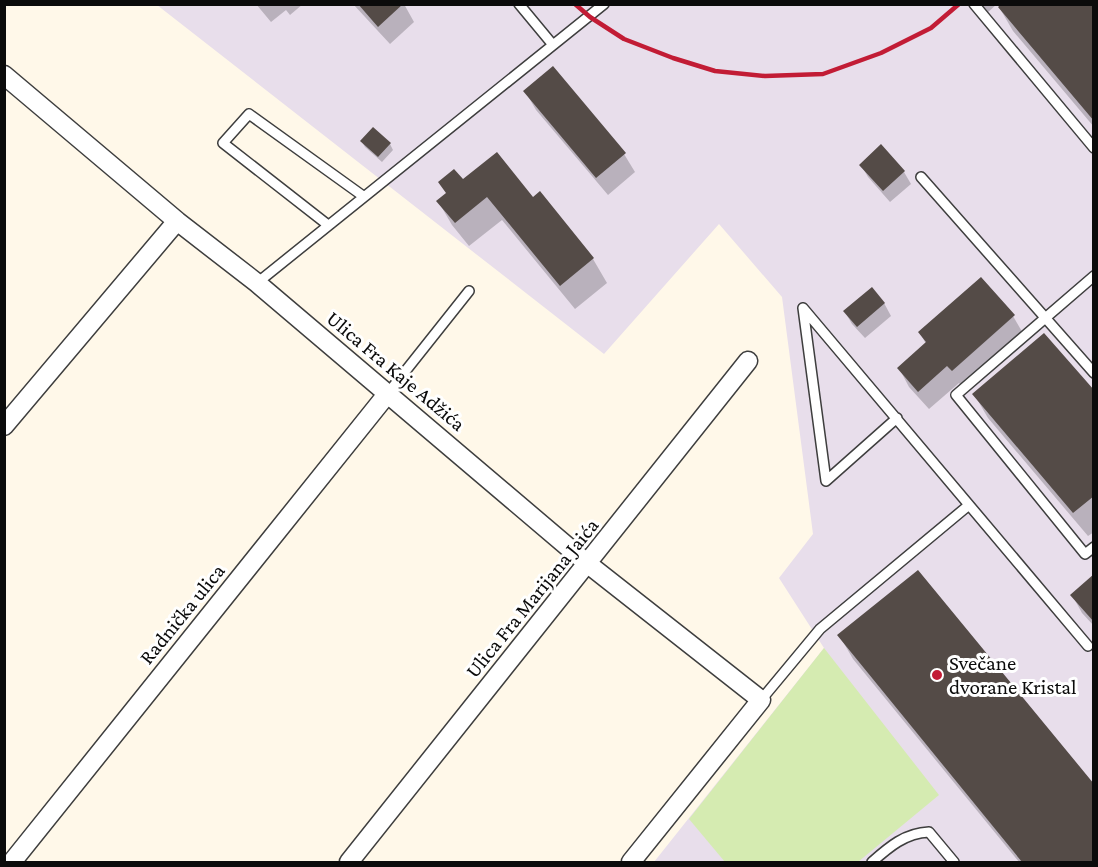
<svg xmlns="http://www.w3.org/2000/svg" width="1098" height="867" font-family="'Crimson Pro',serif">
	<style>
		.industrial { fill: #e8deeb }
		.green { fill: #d5ebb1 }
		.shadow { fill: #0003 }
		.building { fill: #544b47 }
		.lines { fill: none; stroke-linecap: round; stroke-linejoin: round }
		.lane-casing { stroke: #3e3e3e; stroke-width: 12 }
		.street-casing { stroke: #3e3e3e; stroke-width: 21 }
		.lane { stroke: #fff; stroke-width: 9 }
		.street { stroke: #fff; stroke-width: 18 }
		.rail { stroke: #c21c35; stroke-width: 4.5 }
		.poi-dot { fill: #c21c35; stroke: #fff; stroke-width: 2 }
		.labels { text-anchor: middle; dominant-baseline: central; stroke-width: 6; stroke-linejoin: round; paint-order: stroke }
		.street-label { font-size: 21px; fill: #0b0b0b; stroke: #fff }
		.poi-label { font-size: 21px; fill: #0b0b0b; stroke: #fff; text-anchor: start }
	</style>
	<rect width="100%" height="100%" fill="#fff8e9"/>
	<path class="industrial" d="M157,5H1093V862H654L824,648L779,578L813,534L782,297L719,224L604,354Z"/>
	<path class="green" d="M824,648L939,795L858,862H725L689,819Z"/>
	<path class="shadow" d="M256,4H303L290,15L286,10L271,22Z
		M353,4H404L414,22L390,44Z
		M977,4H997L986,14Z
		M1094,4V127L1013,31L999,7Z
		M525,91L624,154L635,172L608,195L536,110Z
		M373,129L390,144L393,150L382,162L365,147L362,142Z
		M861,165L904,172L911,184L890,202L868,177Z
		M463,181L533,199L540,193L593,259L607,283L575,309L502,220L469,246L452,225L438,201Z
		M884,303L891,316L865,338L852,324L845,312Z
		M1013,316L1024,335L963,388L959,383L929,409L909,387L899,368L926,344L920,333Z
		M1094,393V532L1088,536L988,418L974,394Z
		M1094,576V626L1082,613L1072,595Z
		M839,635L1094,786V862H1019L853,659Z"/>
	<path class="building" d="M358,4H403L378,27Z
		M1001,4H1094V121L998,7Z
		M553,66L626,153L596,178L523,91Z
		M373,127L391,143L378,157L360,141Z
		M881,144L905,171L883,191L859,165Z
		M497,152L533,197L540,191L594,258L560,286L487,197L455,223L436,201L446,193L438,182L454,169L463,179Z
		M981,277L1015,315L952,371L947,366L918,392L897,368L926,342L918,332Z
		M872,287L885,303L857,327L843,311Z
		M1044,333L1094,390V496L1073,513L972,394Z
		M918,570L1094,784V862H1022L837,635Z
		M1094,574V622L1070,595Z"/>
	<g class="lines">
		<defs>
			<path id="lane" d="M519,4L553,45
				M974,4L1094,148
				M921,177L1094,373
				M328,225L223,143L249,114L363,196
				M1094,276L956,395L1085,554L1094,547
				M257,283L604,4
				M803,308L1088,646
				M803,308L826,481L897,418
				M388,393L469,291
				M761,700L820,629L969,505
				M872,862C889,847 905,833 929,832L954,862"/>
			<path id="street" d="M4,75L177,221L257,283L588,564L761,700L631,862
				M4,426L177,221
				M12,862L388,393
				M349,862L748,361"/>
		</defs>
		<use href="#lane" class="lane-casing"/>
		<use href="#street" class="street-casing"/>
		<use href="#lane" class="lane"/>
		<use href="#street" class="street"/>
		<path class="rail" d="M575,4L590,17L624,39L673,58L715,71L765,76L823,74L881,53L931,28L959,4"/>
	</g>
	<circle class="poi-dot" cx="937" cy="675" r="6"/>
	<g class="labels">
		<g class="street-label">
			<text transform="translate(396 371) rotate(40)">Ulica Fra Kaje Adžića</text>
			<text transform="translate(532 598) rotate(-51)">Ulica Fra Marijana Jaića</text>
			<text transform="translate(182 614) rotate(-51)">Radnička ulica</text>
		</g>
		<g class="poi-label">
			<text x="949" y="663">Svečane<tspan x="949" dy="24">dvorane Kristal</tspan></text>
		</g>
	</g>
	<rect width="1098" height="867" fill="none" stroke="#0b0b0b" stroke-width="12"/>
</svg>
